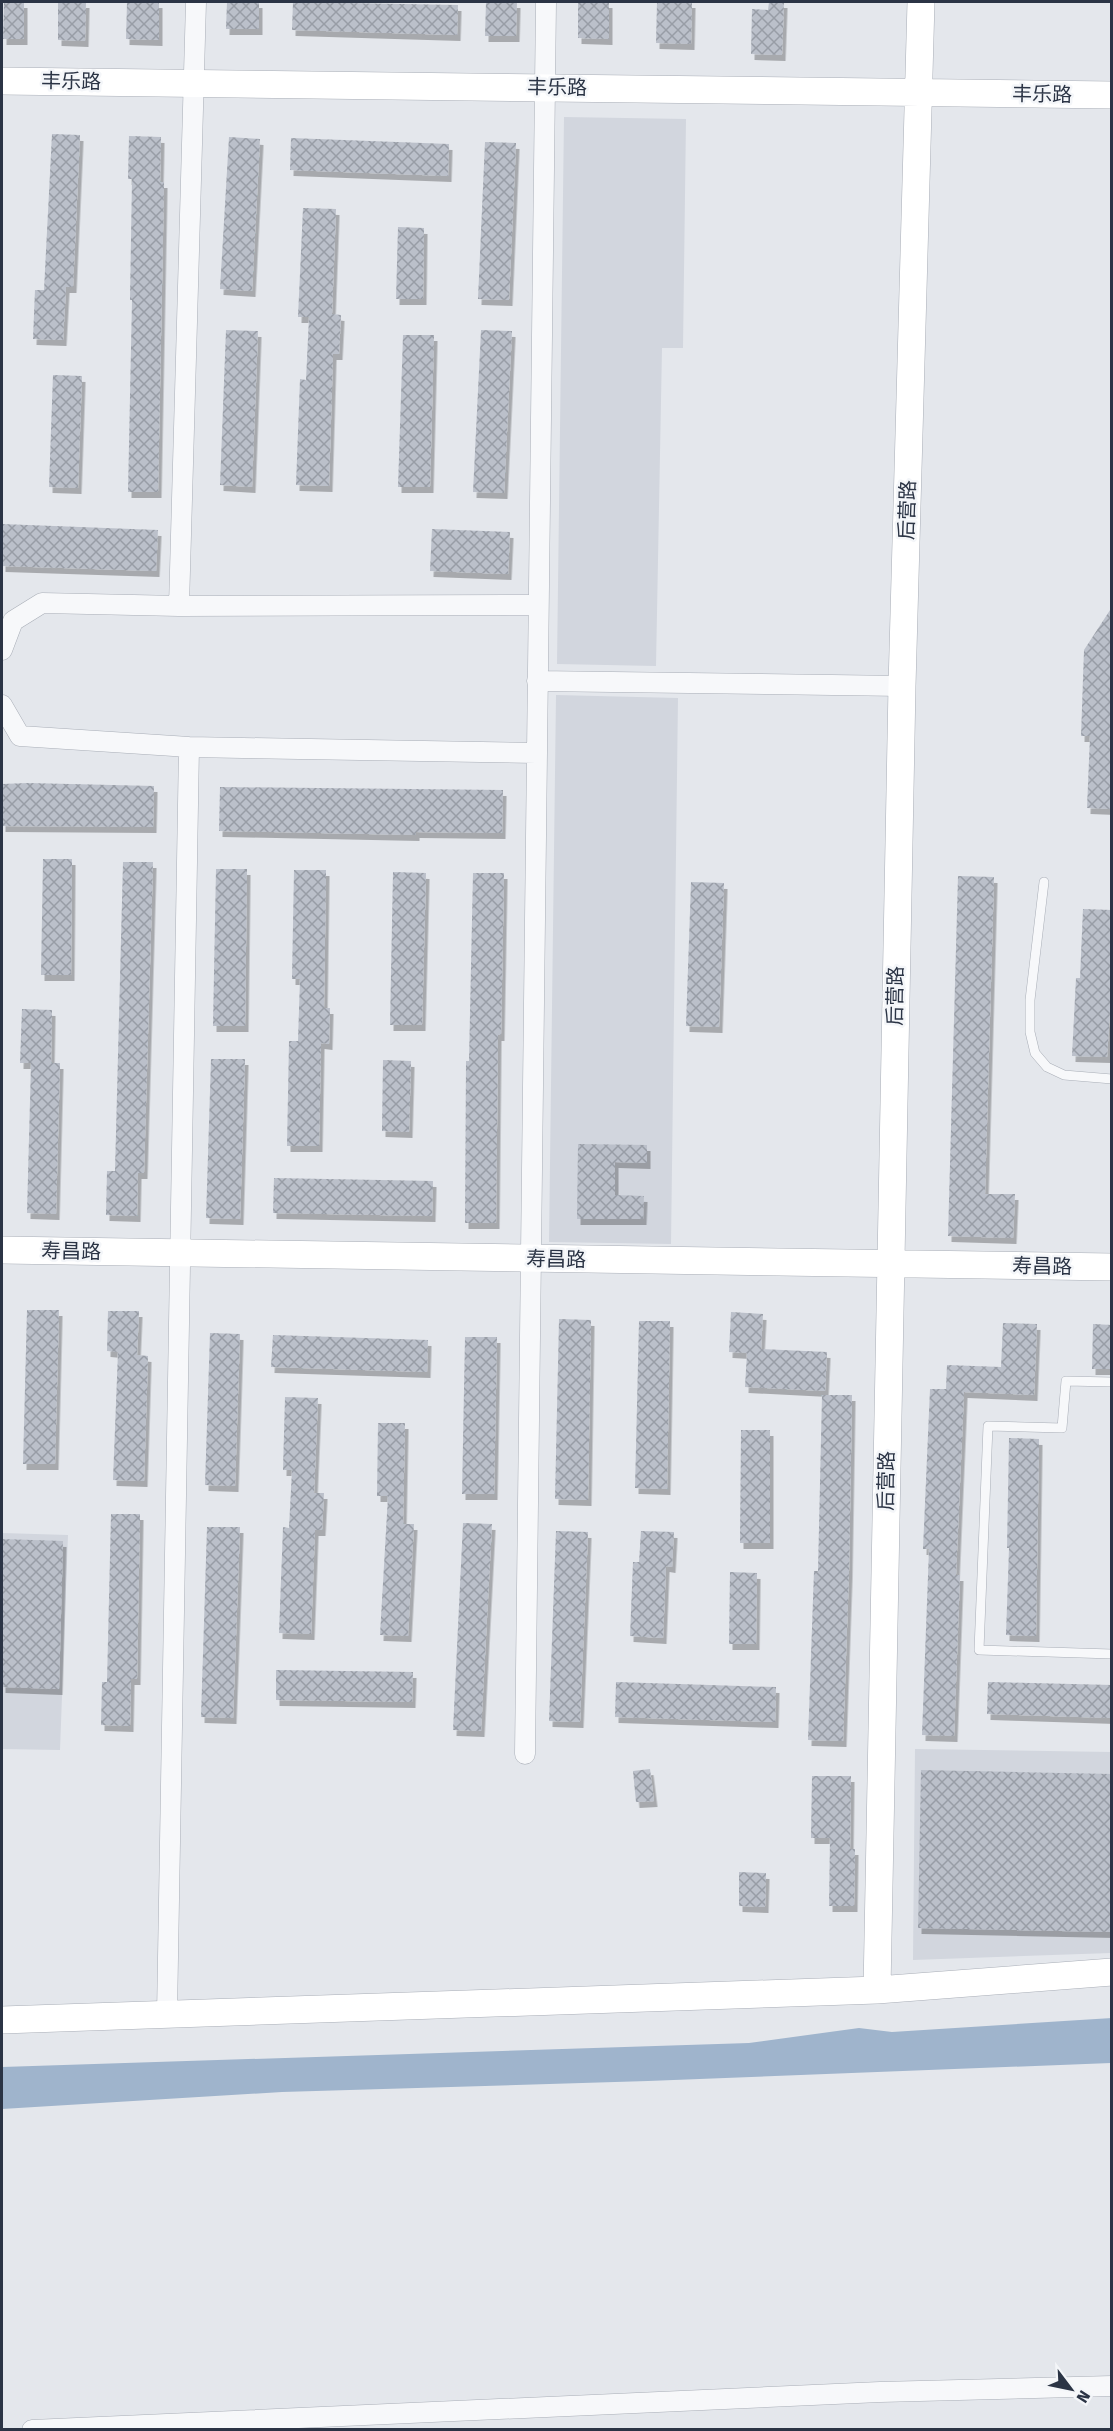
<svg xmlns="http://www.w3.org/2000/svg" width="1113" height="2431" font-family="'Fira Sans','Noto Sans SC',sans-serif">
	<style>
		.built { fill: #d2d6de }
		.water { fill: #9fb4cc }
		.building { fill: url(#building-cross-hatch); filter: url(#shadow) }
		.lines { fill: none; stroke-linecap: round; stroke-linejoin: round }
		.lane-casing { stroke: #a9aeb7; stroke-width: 10 }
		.street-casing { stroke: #a9aeb7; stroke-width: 21 }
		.secondary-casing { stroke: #a9aeb7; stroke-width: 28 }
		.lane { stroke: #f7f8fa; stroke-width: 9 }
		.street { stroke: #f7f8fa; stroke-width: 20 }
		.secondary { stroke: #fff; stroke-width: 27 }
		.labels { text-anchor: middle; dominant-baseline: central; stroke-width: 5; stroke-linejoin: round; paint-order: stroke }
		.street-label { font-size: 20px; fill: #2b3445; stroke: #f4f6f9 }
	</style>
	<defs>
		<pattern id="building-cross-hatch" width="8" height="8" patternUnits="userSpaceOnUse" patternTransform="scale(1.5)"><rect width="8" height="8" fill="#bbc0ca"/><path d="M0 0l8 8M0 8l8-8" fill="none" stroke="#989da6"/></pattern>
		<filter id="shadow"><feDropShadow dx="3.5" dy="6" stdDeviation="0" flood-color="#0004"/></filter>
	</defs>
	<rect width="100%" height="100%" fill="#e4e7ec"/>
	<path class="built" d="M564,117L686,119L683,348H662L656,666L557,664Z
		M556,695L678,698L671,1244L549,1242Z
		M2,1533L68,1535L60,1750L2,1749Z
		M915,1749L1111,1752V1953L913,1960Z"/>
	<path class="water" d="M1112,2018L1111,2063L648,2081L282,2092L2,2109V2067L749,2043L859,2028L892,2032Z"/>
	<path class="building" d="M4,2H24V39H3Z
		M58,2H86L85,41L58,40Z
		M127,2H159V40L126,39Z
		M227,2H259V29H226Z
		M293,2L458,5L457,35L292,30Z
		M486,2H517L516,36H485Z
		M578,2H609V39L578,38Z
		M657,2H692L691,44L656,43Z
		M769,2H784L782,55L751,54L752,9L768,10Z
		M52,134L80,135L73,287H66L63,340L33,339L35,290H44Z
		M129,136L161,137L160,182H164L158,492H128L132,300H130L132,179H128Z
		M229,137L260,139L252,291L220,289Z
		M291,138L449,144L448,176L290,170Z
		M485,142L516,143L509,300L478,299Z
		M303,208L336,209L332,314L341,315L339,354H333L329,486L296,485L300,379L306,380L309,317H298Z
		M398,227L424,228L423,299H396Z
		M226,330L258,331L252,487L220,485Z
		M481,330L512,331L504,493L473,492Z
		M403,335H434L430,487H398Z
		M53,375L82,376L78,488L49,487Z
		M2,524L158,530L156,571L2,566Z
		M432,529L510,532L508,574L430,571Z
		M1112,607V809L1087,808L1090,736H1081L1084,650Z
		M28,783L154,786L153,827L2,826V784Z
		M220,787L503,790L502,833L416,832V835L219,831Z
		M43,859H72L71,975H41Z
		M123,862H153L144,1173H138L137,1216L106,1215L107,1171H115Z
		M216,869H247L245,1026H213Z
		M294,870H326L324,1008H330L329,1044L321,1043L319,1146H287L289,1041H298L300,979H292Z
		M393,872L426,873L422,1025H390Z
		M473,873H504L501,1035H498L496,1223H465L466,1061H469Z
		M958,876L994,877L985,1194H1015L1013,1238L948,1236Z
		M691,882L724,883L719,1027L686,1026Z
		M1083,909L1112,910V981L1107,1057L1072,1056L1076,978H1080Z
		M22,1009L52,1010L51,1063H60L56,1214L27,1213L31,1063H20Z
		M211,1059H245L240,1219L206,1218Z
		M383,1060L411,1061L409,1132L382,1131Z
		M578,1144L647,1145V1163L615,1162V1195L644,1196L643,1219H577Z
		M274,1178L433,1181L432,1216L273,1213Z
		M27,1310H59L55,1464H23Z
		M108,1311H139L137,1355L148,1356L144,1481L113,1480L118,1352L107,1351Z
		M731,1312L763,1314L761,1349L827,1352L825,1391L745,1387L747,1353L729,1352Z
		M559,1319L591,1320L588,1500L555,1499Z
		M639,1321H670L667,1489L635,1488Z
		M1003,1323L1037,1324L1034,1395L964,1392L956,1575H960L954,1736L922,1735L929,1549H923L930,1389H946L947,1365L1001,1367Z
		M1093,1324L1112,1325V1369H1092Z
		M210,1333L240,1334L235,1486L205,1485Z
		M273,1335L428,1340L427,1372L271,1367Z
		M465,1337H497L494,1494H462Z
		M822,1395H852L849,1572L843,1741L808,1740L814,1571H818Z
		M285,1397L318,1398L314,1493H324L322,1530H315L311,1634L279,1633L283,1527L289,1528L292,1470H283Z
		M378,1423H405L403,1524H414L408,1636L380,1635L388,1496H377Z
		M741,1430H770V1543H740Z
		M1009,1438L1039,1439L1036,1636L1006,1635L1009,1548H1007Z
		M111,1514H140L137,1679H131L130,1726L101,1725L102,1682H107Z
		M463,1523L492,1524L481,1731L453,1730Z
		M207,1527H240L233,1718L201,1717Z
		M556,1531L588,1532L580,1722L549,1721Z
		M641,1531L674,1532L672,1567L666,1566L663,1638L630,1636L633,1562H639Z
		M2,1539L63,1541L59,1689L2,1687Z
		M730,1572L757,1573L756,1644H729Z
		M276,1670L413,1672L412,1702L276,1700Z
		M616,1682L776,1687L775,1722L615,1717Z
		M988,1682L1112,1685V1718L987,1714Z
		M650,1769L654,1801L636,1802L633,1771Z
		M921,1770L1112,1774V1932L918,1928Z
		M812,1776H851L850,1849H855L854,1906H829L830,1838H811Z
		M739,1872L766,1873L765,1907L739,1906Z"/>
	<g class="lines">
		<defs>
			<path id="lane" d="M1044,882L1030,1000V1032L1035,1053L1047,1067L1064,1075L1112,1079
				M1112,1382L1066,1381L1062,1428L988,1426L979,1650L1112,1654"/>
			<path id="street" d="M179,606L196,2
				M2,650L13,621L42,603L179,606L538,605
				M537,681L902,686
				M2,705L20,736L189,747L536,753
				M525,1754L546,2
				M167,2015L189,747
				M32,2430L880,2392L1112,2386"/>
			<path id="secondary" d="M2,81L1112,95
				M2,1250L1112,1267
				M877,1990L902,686L921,2
				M2,2020L877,1990L1112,1972"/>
		</defs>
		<use href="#lane" class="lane-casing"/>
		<use href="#street" class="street-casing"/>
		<use href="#secondary" class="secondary-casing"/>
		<use href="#lane" class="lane"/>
		<use href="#street" class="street"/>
		<use href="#secondary" class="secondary"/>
	</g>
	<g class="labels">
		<g class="street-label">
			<text transform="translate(71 81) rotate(1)">丰乐路</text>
			<text transform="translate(557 87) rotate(1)">丰乐路</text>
			<text transform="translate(1042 94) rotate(1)">丰乐路</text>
			<text transform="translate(907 510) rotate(-88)">后营路</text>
			<text transform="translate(895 996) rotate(-89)">后营路</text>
			<text transform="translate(71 1251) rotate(1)">寿昌路</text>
			<text transform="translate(556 1259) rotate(1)">寿昌路</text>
			<text transform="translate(1042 1266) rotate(1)">寿昌路</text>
			<text transform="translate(886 1481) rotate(-89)">后营路</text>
		</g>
	</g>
	<rect width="1113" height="2431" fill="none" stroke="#2b3445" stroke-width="6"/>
	<g transform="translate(1071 2389) rotate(122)" stroke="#f4f6f9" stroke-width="4.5" paint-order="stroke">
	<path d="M0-4.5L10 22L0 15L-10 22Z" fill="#2b3445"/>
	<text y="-9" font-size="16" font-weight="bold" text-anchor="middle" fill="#2b3445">N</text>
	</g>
</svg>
